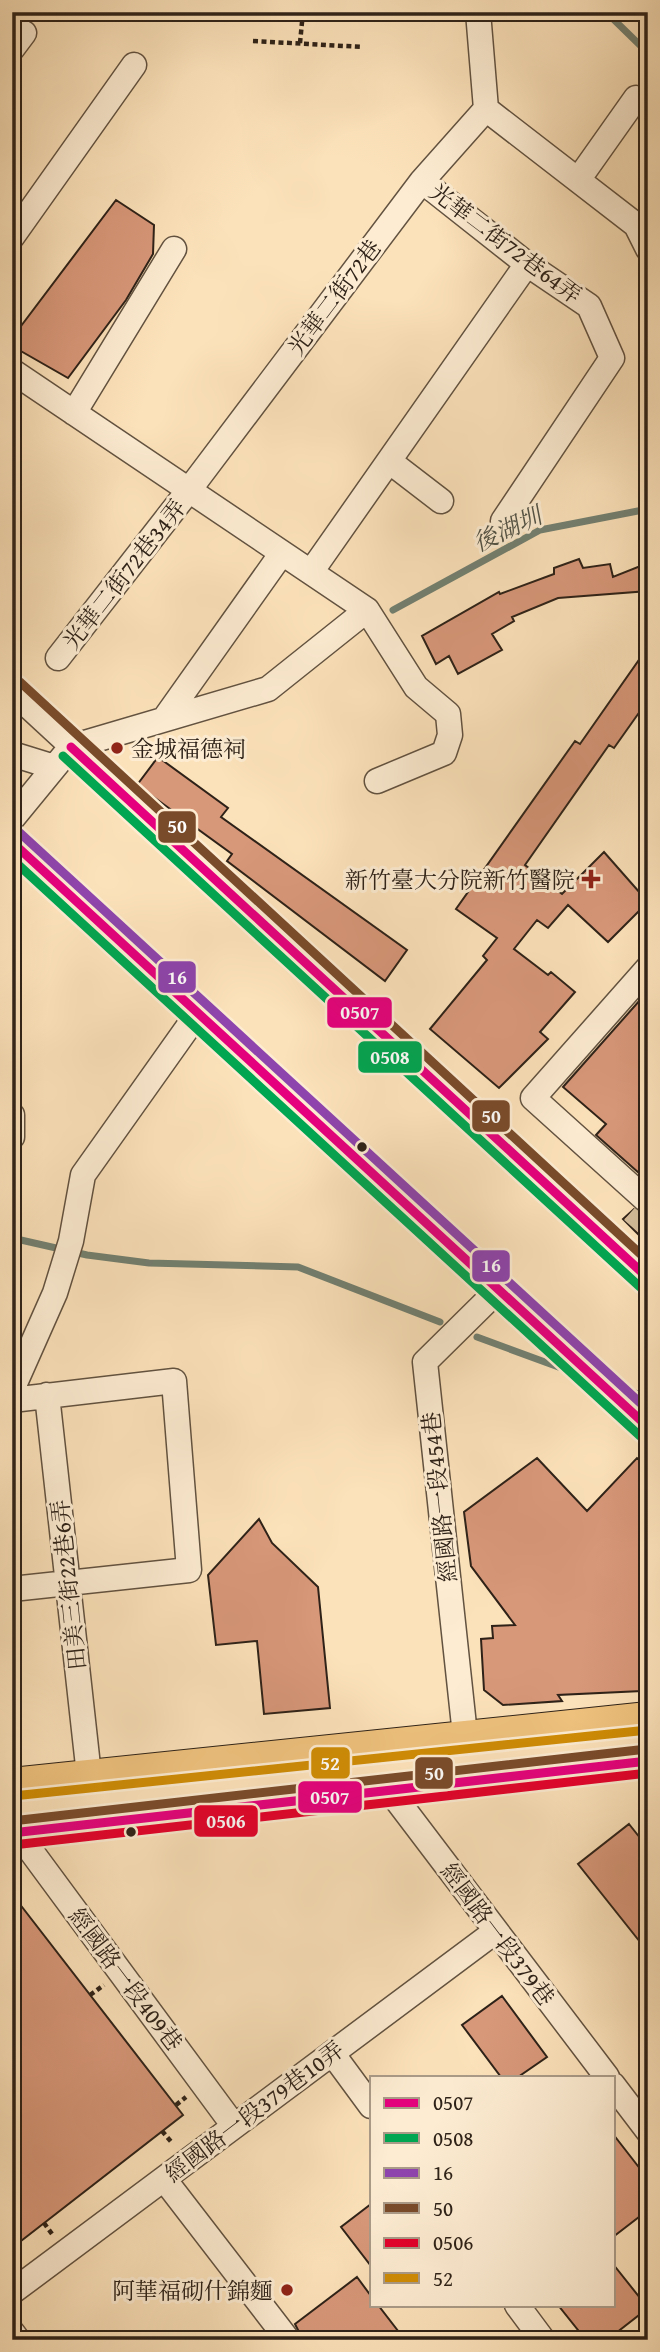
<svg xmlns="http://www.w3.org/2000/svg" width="660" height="2352" font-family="'Gentium Book Plus','Noto Serif TC',serif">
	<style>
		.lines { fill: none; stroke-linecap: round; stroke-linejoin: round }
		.stream { stroke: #728071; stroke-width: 7 }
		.building { fill: #d79779; stroke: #2e2218; stroke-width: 2 }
		.minor-tunnel { stroke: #d3bc9a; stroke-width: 24; stroke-dasharray: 24 12; stroke-linecap: butt }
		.minor-casing { stroke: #625240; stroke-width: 27 }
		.major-casing { stroke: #2e2218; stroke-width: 34 }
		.path { stroke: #2e2218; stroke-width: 4.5; stroke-dasharray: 5 3.5; stroke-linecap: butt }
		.minor { stroke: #fdecd2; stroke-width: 24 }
		.major { stroke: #eec17d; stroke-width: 32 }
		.bus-1-casing { stroke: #fdecd2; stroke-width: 14 }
		.bus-2-casing { stroke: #fdecd2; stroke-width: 14 }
		.bus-3-casing { stroke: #fdecd2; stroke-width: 14 }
		.bus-4-casing { stroke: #fdecd2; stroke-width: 14 }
		.bus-5-casing { stroke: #fdecd2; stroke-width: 14 }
		.bus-6-casing { stroke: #fdecd2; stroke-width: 14 }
		.bus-1 { stroke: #e5007d; stroke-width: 9 }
		.bus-2 { stroke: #00a651; stroke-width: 9 }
		.bus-3 { stroke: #8e44ad; stroke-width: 9 }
		.bus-4 { stroke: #7a4b2a; stroke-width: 9 }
		.bus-5 { stroke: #e4002b; stroke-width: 9 }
		.bus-6 { stroke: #cf8c05; stroke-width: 9 }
		.poi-dot { fill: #8f2418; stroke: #fdecd2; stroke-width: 2.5 }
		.bus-dot { fill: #2e2218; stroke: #fdecd2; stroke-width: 2.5 }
		.labels { text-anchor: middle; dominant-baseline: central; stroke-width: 6; stroke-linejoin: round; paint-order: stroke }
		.street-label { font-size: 23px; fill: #2e2218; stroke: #fdecd2 }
		.poi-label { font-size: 23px; fill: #2e2218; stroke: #fdecd2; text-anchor: end }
		.water-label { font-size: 24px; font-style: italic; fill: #505145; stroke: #fdecd2 }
		.line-badge { stroke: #fdecd2; stroke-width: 2.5 }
		.badge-label { font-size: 19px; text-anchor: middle; font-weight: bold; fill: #fff }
	</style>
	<rect width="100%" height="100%" fill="#fce2ba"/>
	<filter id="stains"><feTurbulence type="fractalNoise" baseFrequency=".00286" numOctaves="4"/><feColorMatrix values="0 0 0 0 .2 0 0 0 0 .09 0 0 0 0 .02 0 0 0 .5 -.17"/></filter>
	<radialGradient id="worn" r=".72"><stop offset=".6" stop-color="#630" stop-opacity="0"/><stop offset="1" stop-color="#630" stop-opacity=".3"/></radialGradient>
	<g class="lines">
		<path class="stream" d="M606,12L648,53
			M393,610L540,530L648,509
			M12,1238L87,1255L149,1263L298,1267L440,1322
			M477,1337L564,1369
			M632,1392L648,1397"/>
	</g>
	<path class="building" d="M116,200L154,225L153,254L126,300L68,378L12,346V338Z
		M579,559L583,568L610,564L613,577L648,563V591L558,598L512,617L514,621L492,634L502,650L458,674L449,656L436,664L422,636L499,592L500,594L554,574V568Z
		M648,647V700L614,748L609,745L525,865L562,894L604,852L648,902L608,942L568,905L548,928L537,920L514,949L548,975L551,972L575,992L540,1032L548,1039L499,1088L430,1029L487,960L483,956L497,938L456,909L575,741L580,744Z
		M158,757L228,808L221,817L407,950L385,981L227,861L232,854L137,785Z
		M648,991V1181L596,1135L606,1124L563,1087Z
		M634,1209L648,1213V1244L623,1219Z
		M537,1458L587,1511L637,1458L648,1467V1685L642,1691L558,1695L562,1701L503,1705L484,1690L481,1639L493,1638L492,1626L515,1625L471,1566L464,1512Z
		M259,1519L272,1543L318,1587L330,1708L264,1714L257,1641L216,1645L208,1575Z
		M629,1824L648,1848V1952L578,1864Z
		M12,1894L183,2115L12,2248Z
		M502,1996L547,2057L518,2077H501L462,2025Z
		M613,2134L648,2179V2210L613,2237Z
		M371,2204V2266L341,2227Z
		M613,2264L648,2308L607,2340H586L558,2305H613Z
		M357,2277L371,2296V2305H378L405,2340H303L295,2324Z"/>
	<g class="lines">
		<path class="minor-tunnel" d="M632,1211L648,1225"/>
		<defs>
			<path id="minor" d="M12,49L24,33
				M486,109L636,225L648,249
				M578,180L636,98
				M422,181L527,264L589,306L612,358L503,521
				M12,237L134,65
				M12,371L367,610L416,687L448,714L450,735L444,753L377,781
				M74,413L174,249
				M389,461L441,501
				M311,572L527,264
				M58,658L189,490L422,181L486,109L478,12
				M12,691L648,1278
				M165,718L282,553
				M71,747L268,689L367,610
				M12,754L54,767
				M12,819L71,747
				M12,842L648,1427
				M12,1115V1137
				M645,1199L533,1098L648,968
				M12,1390L55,1293L71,1241L83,1175L198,1013
				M47,1395L89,1775
				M12,1400L174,1381L189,1570L12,1589
				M465,1735L425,1362L499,1289
				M390,1791L607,2077
				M17,1832L234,2126
				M332,2053L371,2106
				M613,2085L648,2131
				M164,2179L288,2340
				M12,2292L496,1931
				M517,2305L543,2340
				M12,2332L18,2340"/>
			<path id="major" d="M12,1784L648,1718
				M12,1833L648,1761"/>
		</defs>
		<use href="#minor" class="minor-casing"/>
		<use href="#major" class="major-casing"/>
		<path class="path" d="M253,41L363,47
			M300,43L303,12
			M90,1995L104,1985
			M176,2105L186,2097
			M162,2131L173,2144
			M44,2223L52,2234"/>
		<use href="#minor" class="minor"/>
		<use href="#major" class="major"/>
		<defs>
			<path id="bus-1" d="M71,747L648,1278
				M12,842L648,1427
				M12,1833L648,1761"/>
			<path id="bus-2" d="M63,756L640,1287
				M12,859L640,1436"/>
			<path id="bus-3" d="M20,833L648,1410"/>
			<path id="bus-4" d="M20,682L648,1261
				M12,1821L647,1749"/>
			<path id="bus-5" d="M13,1845L648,1773"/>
			<path id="bus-6" d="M13,1796L648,1730"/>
		</defs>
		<use href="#bus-1" class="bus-1-casing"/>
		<use href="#bus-2" class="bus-2-casing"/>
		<use href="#bus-3" class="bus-3-casing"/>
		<use href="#bus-4" class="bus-4-casing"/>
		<use href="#bus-5" class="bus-5-casing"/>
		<use href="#bus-6" class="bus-6-casing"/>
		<use href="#bus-1" class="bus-1"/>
		<use href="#bus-2" class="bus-2"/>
		<use href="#bus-3" class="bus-3"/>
		<use href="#bus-4" class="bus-4"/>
		<use href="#bus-5" class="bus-5"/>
		<use href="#bus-6" class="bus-6"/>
	</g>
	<g class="poi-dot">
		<circle cx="117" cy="748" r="7"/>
		<path d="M587.5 868.5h7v7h7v7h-7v7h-7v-7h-7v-7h7z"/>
		<circle cx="287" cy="2290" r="7"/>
	</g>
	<g class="bus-dot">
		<circle cx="362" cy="1147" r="6"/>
		<circle cx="131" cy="1832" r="6"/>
	</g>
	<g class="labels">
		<g class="street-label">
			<text transform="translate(506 243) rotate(37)">光華二街72巷64弄</text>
			<text transform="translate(334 297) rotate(-53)">光華二街72巷</text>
			<text transform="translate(124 574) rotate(-52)">光華二街72巷34弄</text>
			<text transform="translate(439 1497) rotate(-96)">經國路一段454巷</text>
			<text transform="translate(68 1585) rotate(-96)">田美三街22巷6弄</text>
			<text transform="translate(498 1934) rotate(53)">經國路一段379巷</text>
			<text transform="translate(126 1979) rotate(53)">經國路一段409巷</text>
			<text transform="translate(254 2111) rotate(-37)">經國路一段379巷10弄</text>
		</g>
		<g class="poi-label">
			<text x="131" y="748" text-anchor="start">金城福德祠</text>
			<text x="575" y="879">新竹臺大分院新竹醫院</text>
			<text x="273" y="2290">阿華福砌什錦麵</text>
		</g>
		<g class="water-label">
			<text transform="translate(507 529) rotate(-25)">後湖圳</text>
		</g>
	</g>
	<g class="line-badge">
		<rect x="157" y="810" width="40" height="34" rx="7" fill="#7a4b2a"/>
		<rect x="157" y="960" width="40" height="34" rx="7" fill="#8e44ad"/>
		<rect x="326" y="996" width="67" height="33" rx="7" fill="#e5007d"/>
		<rect x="357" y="1040" width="66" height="34" rx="7" fill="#00a651"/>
		<rect x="471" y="1099" width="40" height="34" rx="7" fill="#7a4b2a"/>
		<rect x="471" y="1249" width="40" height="34" rx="7" fill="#8e44ad"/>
		<rect x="310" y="1746" width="41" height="34" rx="7" fill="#cf8c05"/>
		<rect x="414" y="1756" width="40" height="34" rx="7" fill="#7a4b2a"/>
		<rect x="297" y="1780" width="66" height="34" rx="7" fill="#e5007d"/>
		<rect x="193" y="1804" width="66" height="34" rx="7" fill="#e4002b"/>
	</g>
	<g class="badge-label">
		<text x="177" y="833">50</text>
		<text x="177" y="984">16</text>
		<text x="360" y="1019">0507</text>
		<text x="390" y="1064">0508</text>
		<text x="491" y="1123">50</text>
		<text x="491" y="1272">16</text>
		<text x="330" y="1770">52</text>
		<text x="434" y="1780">50</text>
		<text x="330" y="1804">0507</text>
		<text x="226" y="1828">0506</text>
	</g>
	<rect width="660" height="2352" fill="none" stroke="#fce2ba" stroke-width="42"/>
	<rect x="14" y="14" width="632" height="2324" fill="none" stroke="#2e2218" stroke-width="3.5"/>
	<rect x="21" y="21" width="618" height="2310" fill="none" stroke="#2e2218" stroke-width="2"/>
	<rect x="370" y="2076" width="245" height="231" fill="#fdecd2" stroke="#aa9b88" stroke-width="2"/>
	<rect x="384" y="2098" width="35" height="10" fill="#e5007d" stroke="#aa9b88" stroke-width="2"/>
	<text x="433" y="2110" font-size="21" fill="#2e2218">0507</text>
	<rect x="384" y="2133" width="35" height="10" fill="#00a651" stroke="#aa9b88" stroke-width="2"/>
	<text x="433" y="2146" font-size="21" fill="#2e2218">0508</text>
	<rect x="384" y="2168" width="35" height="10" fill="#8e44ad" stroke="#aa9b88" stroke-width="2"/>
	<text x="433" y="2180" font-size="21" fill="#2e2218">16</text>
	<rect x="384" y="2203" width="35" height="10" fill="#7a4b2a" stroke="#aa9b88" stroke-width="2"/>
	<text x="433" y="2216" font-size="21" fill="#2e2218">50</text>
	<rect x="384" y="2238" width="35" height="10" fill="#e4002b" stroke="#aa9b88" stroke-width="2"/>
	<text x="433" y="2250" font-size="21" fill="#2e2218">0506</text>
	<rect x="384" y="2273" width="35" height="10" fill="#cf8c05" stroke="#aa9b88" stroke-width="2"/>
	<text x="433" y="2286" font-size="21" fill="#2e2218">52</text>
	<rect width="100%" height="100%" filter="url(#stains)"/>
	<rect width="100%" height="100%" fill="url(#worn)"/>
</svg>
